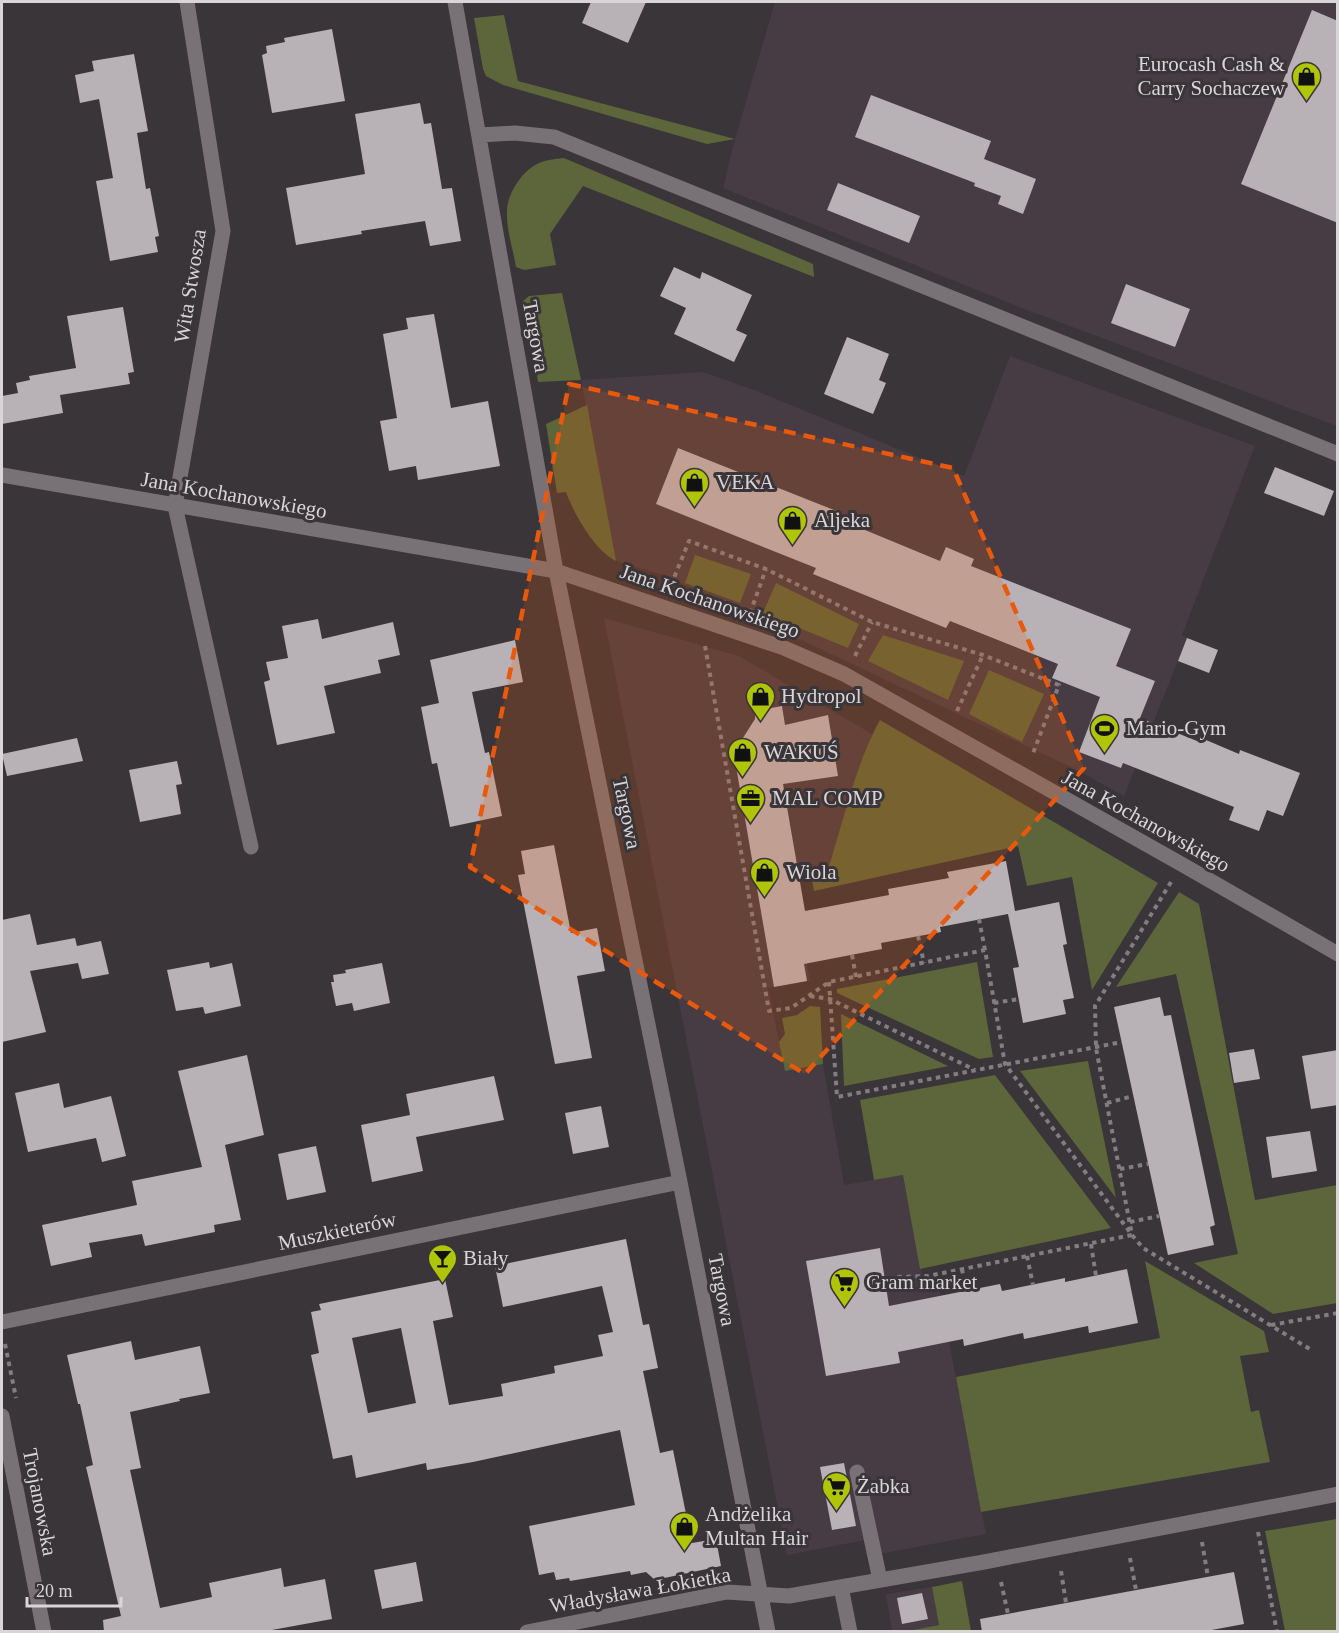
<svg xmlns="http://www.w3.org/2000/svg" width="1339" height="1633" font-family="'Times New Roman',serif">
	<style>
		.built { fill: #473c44 }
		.green { fill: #5d653a }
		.building { fill: #b8b1b6; fill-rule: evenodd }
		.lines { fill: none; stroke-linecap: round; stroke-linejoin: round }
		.path { stroke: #827d80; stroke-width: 4; stroke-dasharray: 4.5 4.5; stroke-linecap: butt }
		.minor { stroke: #787276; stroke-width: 15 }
		.marked { fill: #e8590c; fill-opacity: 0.2; stroke: #e8590c; stroke-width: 4.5; stroke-dasharray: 12 8; stroke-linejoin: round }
		.labels { text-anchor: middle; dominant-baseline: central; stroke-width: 6; stroke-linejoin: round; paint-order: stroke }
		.poi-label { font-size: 21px; fill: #dad6d8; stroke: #3a3538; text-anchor: start }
		.street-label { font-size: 21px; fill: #dad6d8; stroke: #3a3538 }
	</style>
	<rect width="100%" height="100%" fill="#3a3538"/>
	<path class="built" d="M775,2H1337V426L1019,307L723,188L735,139Z
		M1010,356L1255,446L1182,635L1187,638L1124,796L1075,769L663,575L616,561L581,380L703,372L754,390L964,476Z
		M604,618L739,656L872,734L828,869L792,879L810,981L768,988L785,1071L823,1064L844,1185L903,1175L923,1280L937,1279L986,1534L879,1554L876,1538L787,1555Z
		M932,1587L939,1625L908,1631H892L886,1594Z"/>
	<path class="green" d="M504,15L518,81L735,139L707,144L503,85L486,76L483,69L474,18Z
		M564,158L813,264L814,277L583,186L550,234L556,265L524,270L516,267C513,249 506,229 507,211C507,195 520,175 532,167C542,160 554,159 564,158Z
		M562,293L581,380L538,382L523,301L529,296Z
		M587,405L616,561C595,551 574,514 566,492L557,493L546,424Z
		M695,555L751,574L740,603L685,583Z
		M776,583L859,624L848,648L763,613Z
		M883,635L964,661L948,700L868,661Z
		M989,670L1044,694L1022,742L969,714Z
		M880,720L1158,883L1092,990L1072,877L1027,886L1018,846L814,891L811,874L828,869C844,820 855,765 880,720Z
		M1179,892L1199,904L1255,1200L1337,1185V1303L1273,1314L1194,1263L1238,1254L1176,974L1116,987Z
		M977,962L993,1057L979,1059L837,993V989Z
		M810,1006L820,1007L823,1064L785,1071L779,1042L785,1034L782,1018L797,1015Z
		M841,1014L948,1066H949L844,1086Z
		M1088,1061L1116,1198L1020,1071Z
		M995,1075L1111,1228L920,1269L903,1175L874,1180L860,1100Z
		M1145,1261L1264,1331L1269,1352L1240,1356L1251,1412L1259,1410L1270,1462L981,1512L956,1377L1160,1338Z
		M1337,1519V1631H1285L1265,1531Z
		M962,1581L971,1631H908L939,1625L932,1587Z"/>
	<path class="building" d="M591,2H646L628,43L582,23Z
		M1312,10L1338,21V223L1241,184Z
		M332,29L345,101L272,113L262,55L267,53L266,46L285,42L284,38Z
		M134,54L148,131L137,133L146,189L150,188L159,236L155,237L158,252L110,261L96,181L113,178L99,99L80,103L75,75L94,71L92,61Z
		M871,95L991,141L984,159L1036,179L1023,214L998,204L1001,196L974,186L975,183L855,137Z
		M420,103L424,124L431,123L442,189L452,188L461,241L430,246L425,221L361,231L362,234L296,245L286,188L365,174L355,114Z
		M838,183L920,216L909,243L827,210Z
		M674,267L700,279L702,272L752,295L736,330L747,335L734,362L674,334L686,308L660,296Z
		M1126,284L1190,309L1175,347L1111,323Z
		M123,307L134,372L128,373L130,384L60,395L63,413L2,424V396L18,393L16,383L30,380L29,376L76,368L67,316Z
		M434,314L451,408L488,401L500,466L418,480L416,466L389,471L380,421L397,418L383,334L408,329L406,318Z
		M847,337L889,354L879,380L886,383L873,414L824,394Z
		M678,448L839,512L836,518L940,561L946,547L974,559L971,566L1131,629L1116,666L1155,681L1140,718L1197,741L1199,737L1239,754L1240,750L1300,773L1283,816L1267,810L1259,831L1229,820L1234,807L1123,763L1121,768L1079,752L1100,697L1052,678L1058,664L950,621L946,628L813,574L816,568L656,504Z
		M1275,467L1334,491L1324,516L1264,493Z
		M318,619L322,639L393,622L400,655L378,660L381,673L324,686L335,733L277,745L264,682L270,680L266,662L288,658L282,626Z
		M1187,638L1218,650L1209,673L1178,661Z
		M515,640L523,682L472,692L485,753L489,752L502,816L450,827L437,763L432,764L421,707L439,703L430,660Z
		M782,706L785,725L828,715L838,776L783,784L805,911L889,895L888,889L949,878L947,872L1006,861L1015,911L1059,902L1067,944L1063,945L1074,998L1063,1000L1066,1014L1023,1023L1013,968L1019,967L1008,914L940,927L941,932L881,943L882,949L804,964L807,981L774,987L732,743L741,741L755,719V711Z
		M77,738L83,761L7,776L2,754Z
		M177,761L182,784L176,785L181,814L140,822L129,770Z
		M554,845L571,933L597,928L605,971L577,976L592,1058L555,1064L518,875L525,874L521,851Z
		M30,914L37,945L75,938L77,946L101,941L109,974L82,979L78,963L30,971L46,1032L2,1042V920Z
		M209,962L210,968L232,963L241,1006L205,1014L203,1007L176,1011L167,970Z
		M382,963L390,1003L354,1011L352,1003L336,1006L331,982H334L333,975L346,973L345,970Z
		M1160,997L1164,1016L1171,1015L1215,1225L1210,1227L1214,1245L1168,1255L1114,1007Z
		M1254,1049L1260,1079L1234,1083L1229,1053Z
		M1338,1050V1105L1311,1109L1302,1056Z
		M247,1055L264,1135L225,1145L241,1220L214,1225L215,1232L145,1246L142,1234L89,1243L92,1257L51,1266L42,1225L137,1205L132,1181L202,1167L178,1071Z
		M494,1076L504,1120L416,1137L423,1171L372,1182L361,1125L410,1115L406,1094Z
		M59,1083L64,1108L111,1096L126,1156L102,1162L96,1138L28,1152L15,1093Z
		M601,1106L609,1147L573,1154L565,1113Z
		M1310,1131L1317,1171L1272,1178L1266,1137Z
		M316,1146L326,1192L287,1200L278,1154Z
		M626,1239L643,1325L649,1324L658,1368L643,1371L660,1453L673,1450L692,1543L716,1539L721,1566L655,1580L646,1572L631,1575L630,1571L570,1581L569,1578L556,1580L554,1572L539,1575L529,1526L635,1505L620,1430L473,1462L427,1470L426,1463L356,1478L352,1455L333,1459L311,1355L319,1353L311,1312L321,1310L319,1304L445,1279L453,1317L433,1321L449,1405L503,1396L501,1384L555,1373L554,1366L603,1356L598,1335L613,1332L602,1286L503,1307L495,1266ZM401,1328L416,1403L368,1413L352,1338Z
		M880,1248L889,1306L1000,1284L1002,1291L1065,1278V1282L1127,1269L1138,1323L1089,1333L1088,1326L1024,1339L1023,1333L964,1346L963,1339L898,1352L900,1363L826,1376L806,1261Z
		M131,1341L135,1360L200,1346L210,1393L179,1399L180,1401L130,1412L141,1468L130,1470L160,1608L212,1597L209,1583L281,1568L284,1587L325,1579L332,1619L261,1632H104L103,1620L121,1616L86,1467L93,1465L80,1404H78L67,1355Z
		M844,1463L856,1526L832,1530L820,1467Z
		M416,1562L423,1601L382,1609L374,1570Z
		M1234,1572L1244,1624L1201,1632H982L980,1619Z
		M922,1593L928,1619L902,1624L897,1598Z"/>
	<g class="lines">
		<path class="path" d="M671,585L689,541L766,569L872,622L983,655L1059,685L1032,756
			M750,613L766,569
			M705,646L769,1011L791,1008L829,982L985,950L1005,1064L1132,1235L928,1276L897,1277
			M855,656L872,622
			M957,711L983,655
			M1171,882L1095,1006L1096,1048L1132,1235L1143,1248L1313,1351
			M979,919L985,950
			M918,936L924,963
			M852,955L856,977
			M829,982L837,1097L1122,1042
			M810,996L830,999L975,1070
			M994,1003L1019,999
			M1107,1103L1133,1096
			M1120,1169L1148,1164
			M1130,1222L1159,1216
			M1091,1244L1096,1276
			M1027,1256L1033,1285
			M962,1269L966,1292
			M1271,1325L1338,1313
			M5,1344L16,1398
			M1258,1532L1277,1632
			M1202,1542L1208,1577
			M1130,1558L1136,1590
			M1061,1571L1066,1603
			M1001,1582L1008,1614"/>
		<path class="minor" d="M187,2L223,231L175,506L251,847
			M455,2L556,571L680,1182L768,1632
			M479,135L515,133L554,137L1338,454
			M2,475L556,571L784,648L844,674L1183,865L1338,954
			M2,1322L680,1182
			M2,1416L44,1632
			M857,1472L880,1580
			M841,1587L850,1632
			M527,1632L727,1592L789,1596L984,1562L1338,1494"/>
	</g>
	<path class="marked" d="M569,384L953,468L1084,768L805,1074L470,867Z"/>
	<defs>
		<symbol id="shop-pin" viewBox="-11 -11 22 30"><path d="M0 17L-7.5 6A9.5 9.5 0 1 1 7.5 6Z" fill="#afc506" stroke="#3a3538"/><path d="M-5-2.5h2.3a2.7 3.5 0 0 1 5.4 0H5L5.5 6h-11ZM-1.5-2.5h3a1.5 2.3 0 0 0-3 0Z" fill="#111"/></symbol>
		<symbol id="stadium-pin" viewBox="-11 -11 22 30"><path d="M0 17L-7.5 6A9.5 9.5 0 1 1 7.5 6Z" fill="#afc506" stroke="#3a3538"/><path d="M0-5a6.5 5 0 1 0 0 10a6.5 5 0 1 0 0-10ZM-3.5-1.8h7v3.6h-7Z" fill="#111"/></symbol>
		<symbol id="office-pin" viewBox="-11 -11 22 30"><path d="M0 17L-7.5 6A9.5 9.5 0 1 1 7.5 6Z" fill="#afc506" stroke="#3a3538"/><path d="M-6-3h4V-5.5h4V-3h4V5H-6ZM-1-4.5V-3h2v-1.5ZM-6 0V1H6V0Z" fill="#111"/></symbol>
		<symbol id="bar-pin" viewBox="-11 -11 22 30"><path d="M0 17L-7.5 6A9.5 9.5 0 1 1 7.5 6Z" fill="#afc506" stroke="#3a3538"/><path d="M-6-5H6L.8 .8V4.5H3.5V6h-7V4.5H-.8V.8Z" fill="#111"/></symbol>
		<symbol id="supermarket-pin" viewBox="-11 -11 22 30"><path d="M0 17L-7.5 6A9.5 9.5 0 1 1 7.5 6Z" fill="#afc506" stroke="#3a3538"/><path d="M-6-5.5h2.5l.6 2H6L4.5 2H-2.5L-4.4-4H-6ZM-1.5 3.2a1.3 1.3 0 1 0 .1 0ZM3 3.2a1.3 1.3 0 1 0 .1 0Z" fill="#111"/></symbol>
	</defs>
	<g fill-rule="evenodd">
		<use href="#shop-pin" x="1290" y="60" width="33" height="45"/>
		<use href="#shop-pin" x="678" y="466" width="33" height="45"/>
		<use href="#shop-pin" x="776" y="504" width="33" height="45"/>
		<use href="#shop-pin" x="744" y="680" width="33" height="45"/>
		<use href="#stadium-pin" x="1088" y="712" width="33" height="45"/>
		<use href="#shop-pin" x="726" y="736" width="33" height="45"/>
		<use href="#office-pin" x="734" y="782" width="33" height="45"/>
		<use href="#shop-pin" x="748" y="856" width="33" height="45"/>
		<use href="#bar-pin" x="426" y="1242" width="33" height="45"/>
		<use href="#supermarket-pin" x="828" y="1266" width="33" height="45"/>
		<use href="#supermarket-pin" x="820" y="1470" width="33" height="45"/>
		<use href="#shop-pin" x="668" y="1510" width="33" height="45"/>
	</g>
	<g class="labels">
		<g class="poi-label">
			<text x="1285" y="64" text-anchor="end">Eurocash Cash &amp;<tspan x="1285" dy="24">Carry Sochaczew</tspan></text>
			<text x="716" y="482">VEKA</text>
			<text x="814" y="520">Aljeka</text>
			<text x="781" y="696">Hydropol</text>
			<text x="1126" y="728">Mario-Gym</text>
			<text x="764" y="752">WAKUŚ</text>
			<text x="772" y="798">MAL COMP</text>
			<text x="786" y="872">Wiola</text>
			<text x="463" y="1258">Biały</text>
			<text x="866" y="1282">Gram market</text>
			<text x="857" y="1486">Żabka</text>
			<text x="705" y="1514">Andżelika<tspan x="705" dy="24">Multan Hair</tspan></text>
		</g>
		<g class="street-label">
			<text transform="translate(190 286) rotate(-81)">Wita Stwosza</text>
			<text transform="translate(536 336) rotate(80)">Targowa</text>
			<text transform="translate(234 495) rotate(10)">Jana Kochanowskiego</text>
			<text transform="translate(710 601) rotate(19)">Jana Kochanowskiego</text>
			<text transform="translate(627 813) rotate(78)">Targowa</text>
			<text transform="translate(1146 821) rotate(29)">Jana Kochanowskiego</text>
			<text transform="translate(337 1231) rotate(-12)">Muszkieterów</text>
			<text transform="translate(722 1290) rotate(79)">Targowa</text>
			<text transform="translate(40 1502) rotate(79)">Trojanowska</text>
			<text transform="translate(640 1590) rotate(-10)">Władysława Łokietka</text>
		</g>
	</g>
	<rect width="1339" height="1633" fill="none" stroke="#dad6d8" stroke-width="6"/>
	<path d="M27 1597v9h94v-9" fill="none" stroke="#dad6d8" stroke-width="3"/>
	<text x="36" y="1597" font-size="18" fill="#dad6d8" stroke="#3a3538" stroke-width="4.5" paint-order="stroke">20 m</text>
</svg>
